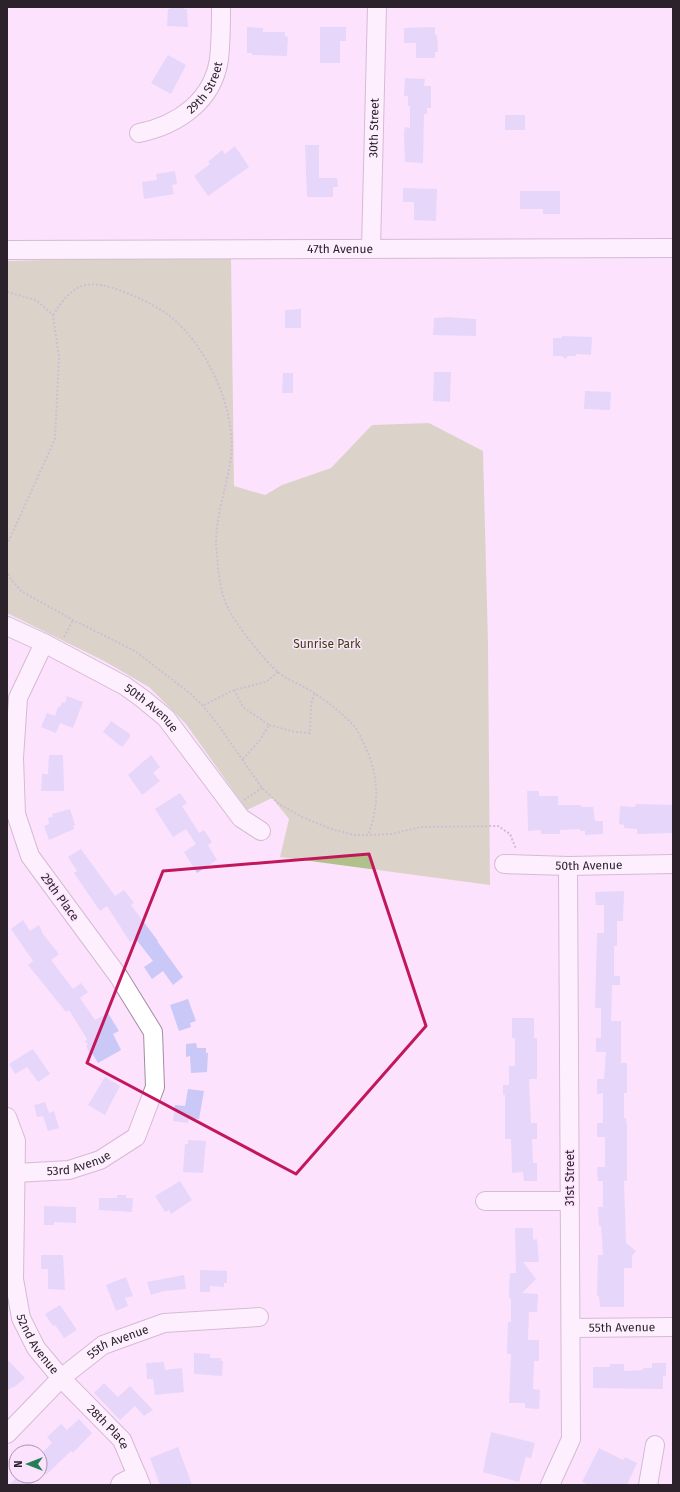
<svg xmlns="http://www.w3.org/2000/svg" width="680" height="1492" font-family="'Fira Sans',sans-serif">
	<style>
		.green { fill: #b2c18c }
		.building { fill: #c9c8f6 }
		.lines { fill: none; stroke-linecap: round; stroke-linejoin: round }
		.minor-casing { stroke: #a48ba5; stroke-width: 20 }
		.path { stroke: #a08ca0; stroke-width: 2; stroke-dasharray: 2 2; stroke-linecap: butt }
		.minor { stroke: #fff; stroke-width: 18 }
		.marked { fill: none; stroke: #c2185b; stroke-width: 3; stroke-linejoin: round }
		.labels { text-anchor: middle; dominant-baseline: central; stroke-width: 3; stroke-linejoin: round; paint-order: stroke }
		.street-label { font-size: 12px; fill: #2c222c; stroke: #fde2fe }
		.park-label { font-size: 12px; fill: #374307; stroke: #fde2fe }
	</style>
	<rect width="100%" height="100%" fill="#fde2fe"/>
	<path class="green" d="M231,255L234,486L265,495L282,485L331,468L372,425L429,423L483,451L488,643L490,885L280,857L289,819L272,798L247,810L186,724L149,687L104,661L7,613V261Z"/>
	<path class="building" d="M170,7H184V9H187L188,27L167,26L168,9H170Z
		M247,27L263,28V32H285V36L288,37L287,56L252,55V53H247Z
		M320,27H346V41H340V63H320Z
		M435,27V35H437L438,52H435V58H416V43H404V28Z
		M168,55L186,65L171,94L151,83Z
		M405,78L425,79L424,86H431V108H427V114H424L423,163L405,162L404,133L405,127L410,128V106H408V96H404Z
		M505,115H525V130H505Z
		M305,145H319V178H337L338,187H333V197H307Z
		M235,146L249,167L208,196L194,176L210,164L208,162L222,150L225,154Z
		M175,171L177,184L172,185L174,194L144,199L142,182L157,180L156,174Z
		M403,188L437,189L436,221L414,220V202H403Z
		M520,191H560V214H543V209H520Z
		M301,309V328H285V310Z
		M448,317L476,319V336L433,335L434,318Z
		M562,336L592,337L591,355L576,354V356H568L565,359L562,356H553V338H562Z
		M434,372H451L450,402L433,401Z
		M283,373H293V393H282Z
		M585,391L611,392L610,410L584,409Z
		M67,696L83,702L73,728L60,723L56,733L41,727L47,713L55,716L58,707H60L62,702L65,703Z
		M111,721L130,734V737L122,747L103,732Z
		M49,755H63L64,791H41L42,774H48Z
		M151,755L160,767L153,773L160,781L142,795L128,775Z
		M527,791H539V796H558V805H581V807H593L595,821H603V834L585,835V831H580V829L560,830V834H541V830L528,831Z
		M180,793L187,803L182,806L199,833L204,830L212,842L208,845L217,860L197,873L184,852L196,844L186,829L173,837L155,809Z
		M636,804L673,805V833L637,834V829L624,828V825L619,824L620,806L635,807Z
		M70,809L75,825L73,826L74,829L49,840L44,826L49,824L48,818L53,817L52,814Z
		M81,849L115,896L124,890L134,903L131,905L158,941H157L183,977L173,985L163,971L152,979L144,967L153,961L135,938L130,942L107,906L100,911L74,873L77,871L68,857Z
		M624,891L623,921H617V946H614V976H620V985H612L611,1021H621V1063H627V1093H624V1118H626L627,1128V1181H624L626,1243L636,1251L632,1256V1268H624V1307H600L599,1296H597L598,1255H603L601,1226H599L598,1207H603V1181H598L597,1167H605V1137H597V1123H603V1093L597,1094V1079H604L606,1052H596V1038H601V1008H595L597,933H604V905H596L595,892Z
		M23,920L30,931L39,925L43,934L59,954L51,960L73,989L81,983L88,992L80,998L95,1020L108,1013L119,1031L113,1034L121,1050L98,1063L92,1053L90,1054L86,1046L88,1045L85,1041L87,1039L69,1010L66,1012L28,965L33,961L11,929Z
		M188,999L196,1021L190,1023L191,1027L179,1031L170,1005Z
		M512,1018H534V1038H537V1079H529L531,1123H537V1139H532L533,1163H537V1181H524L523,1172L512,1173L511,1139H505V1095H503V1085H509V1066H515V1038H512Z
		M196,1043L197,1048H206V1053H208L207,1072L191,1073L190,1056L186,1057V1044Z
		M33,1049L50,1074L38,1082L27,1067L15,1074L9,1064Z
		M105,1077L120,1086L105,1115L88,1105Z
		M188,1089L204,1091L199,1119L189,1118L188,1123L173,1121L175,1105L185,1106Z
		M45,1102L49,1113L54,1111L59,1128L48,1131L43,1116L37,1117L34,1105Z
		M188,1140L206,1141L203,1173L183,1172L185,1144H188Z
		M180,1181L192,1200L171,1214L169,1210L165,1212L155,1196Z
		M117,1195H126V1198H133L132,1212L99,1210V1198H117Z
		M44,1206L76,1207V1223L54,1222V1225H44Z
		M515,1228H533V1240L537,1239L539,1262H523L536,1279L522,1293L538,1294L537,1312H529L528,1340H539V1361H534L533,1389L540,1390L539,1409L525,1408V1403H509L511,1354H507L508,1322H511V1299L509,1297V1292L510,1273H516Z
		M41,1255H63L65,1290L48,1289V1269H41Z
		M200,1270L227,1271V1283H224V1287L210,1286V1292H200Z
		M184,1275L186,1289L164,1291L151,1295L147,1282Z
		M126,1277L133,1296L125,1298L128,1306L116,1311L106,1285Z
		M60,1305L77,1330L64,1338L55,1325L53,1326L45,1314Z
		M194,1353L210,1354V1358H221V1361H223L222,1376L194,1374Z
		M7,1359L25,1378L13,1388L12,1387L7,1391Z
		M164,1362L165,1370L182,1368L184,1392L155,1395L153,1379H147L146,1363Z
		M652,1363H666V1376H663V1389L593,1388V1367H610V1364H624V1371L643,1370V1368H652Z
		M104,1383L118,1397L130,1386L153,1410L144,1416L135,1406L120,1420L94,1393Z
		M79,1419L92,1433L73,1453L71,1451L46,1475L40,1468V1455L52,1443L47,1437L61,1424L67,1430Z
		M491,1432L535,1443L531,1458L526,1457L519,1482L483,1472Z
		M178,1447L192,1485H160L150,1458Z
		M599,1448L623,1460L625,1457L637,1463L627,1485H589L582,1482Z
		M18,1476H40L30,1485H9Z"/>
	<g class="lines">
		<defs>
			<g id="minor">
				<path id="s1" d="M139,133C178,125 213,101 219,59C221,42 221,24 221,7"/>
				<path id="s2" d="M371,248L377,7"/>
				<path id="s3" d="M7,250L673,248"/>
				<path id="s4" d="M7,626L44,643L125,686L143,699L166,718L241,818L261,831"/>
				<path id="s5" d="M504,864L568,866L673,864"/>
				<path id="s6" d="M7,1117L16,1141L14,1279L21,1318L36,1348L61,1378L122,1440L141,1485"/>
				<path id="s7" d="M16,1173L69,1170L100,1160L136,1137L155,1087L153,1032L119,977L30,856L16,814L14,758L18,698L44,643"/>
				<path d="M485,1201H570"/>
				<path id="s8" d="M571,1328L673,1327"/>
				<path id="s9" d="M7,1434L61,1378L103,1345L164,1323L259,1317"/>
				<path d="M120,1485L121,1483L137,1475"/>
				<path d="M550,1485L571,1439L568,866"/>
				<path d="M648,1485L655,1445"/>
			</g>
		</defs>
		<use href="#minor" class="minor-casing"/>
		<path class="path" d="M7,292L36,300L53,315L59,357L55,439L7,545
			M53,315C70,289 81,278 113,288C131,294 149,302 164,312C205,339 237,410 231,458C227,485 217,512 216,539C216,549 218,559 218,569C220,581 222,597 228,608C235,623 266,663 279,673C289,681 303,685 314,693C328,702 343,714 354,726C358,731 361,737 363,742C379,773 380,804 368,835
			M7,570L10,578L21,591L73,620L135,651L191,694L203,706L219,726L262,788L279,804L302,817L334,830L354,835H368L391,834L421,827L498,826L510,834L516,849
			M64,637L73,620
			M234,690L243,707L269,725L260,740L242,760
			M204,705L234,690L266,682L278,672
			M269,725L295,732L310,733L311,704L315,693
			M244,800L262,788"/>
		<use href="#minor" class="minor"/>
	</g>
	<path d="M0 0H680V1492H0ZM369,854L426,1026L296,1174L87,1063L163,871Z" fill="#fde2fe" fill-opacity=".55" fill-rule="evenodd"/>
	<path class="marked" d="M369,854L426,1026L296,1174L87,1063L163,871Z"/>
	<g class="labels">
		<g class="street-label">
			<text stroke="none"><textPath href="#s1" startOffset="84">29th Street</textPath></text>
			<text stroke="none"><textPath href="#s2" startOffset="120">30th Street</textPath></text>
			<text stroke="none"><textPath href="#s3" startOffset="333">47th Avenue</textPath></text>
			<text stroke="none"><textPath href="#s4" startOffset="167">50th Avenue</textPath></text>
			<text stroke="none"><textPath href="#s5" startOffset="85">50th Avenue</textPath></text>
			<text transform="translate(60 897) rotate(54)">29th Place</text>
			<text stroke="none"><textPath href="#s7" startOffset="64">53rd Avenue</textPath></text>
			<text transform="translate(570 1178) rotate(-90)">31st Street</text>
			<text stroke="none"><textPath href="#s8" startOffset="51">55th Avenue</textPath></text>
			<text stroke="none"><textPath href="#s6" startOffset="234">52nd Avenue</textPath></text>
			<text stroke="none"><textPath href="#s9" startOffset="146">55th Avenue</textPath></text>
			<text stroke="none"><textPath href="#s6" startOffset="344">28th Place</textPath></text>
		</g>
		<g class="park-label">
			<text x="327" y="644">Sunrise Park</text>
		</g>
	</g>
	<rect width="680" height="1492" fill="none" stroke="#2c222c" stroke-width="16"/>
	<g transform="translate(28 1464) rotate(270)"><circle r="19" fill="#fde2fe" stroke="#a995aa"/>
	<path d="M0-3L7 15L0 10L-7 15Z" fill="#247f55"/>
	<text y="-6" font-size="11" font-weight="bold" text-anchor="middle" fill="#2c222c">N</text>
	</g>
</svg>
